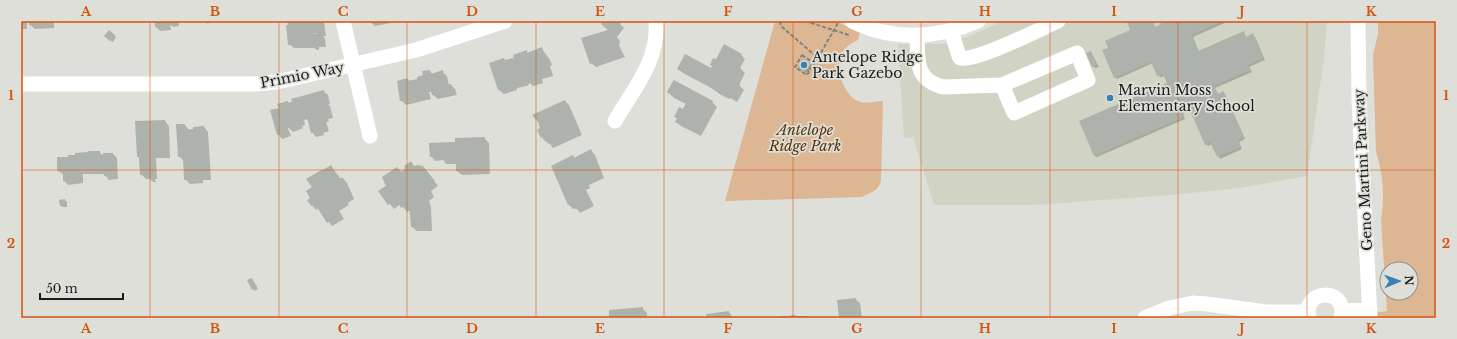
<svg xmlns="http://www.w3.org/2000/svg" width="1457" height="339" font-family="'Libre Baskerville',serif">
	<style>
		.built { fill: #d1d4c5 }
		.green { fill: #ddb693; fill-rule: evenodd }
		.shadow { fill: #0003; fill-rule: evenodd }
		.building { fill: #adb2ac }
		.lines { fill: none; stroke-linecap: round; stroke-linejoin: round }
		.path { stroke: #82837e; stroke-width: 2; stroke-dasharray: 4 2; stroke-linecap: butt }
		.minor { stroke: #fff; stroke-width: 15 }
		.grid { fill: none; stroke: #d4530d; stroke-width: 1; stroke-opacity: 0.55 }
		.poi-dot { fill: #3880b5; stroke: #dedfd8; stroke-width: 1.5 }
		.labels { text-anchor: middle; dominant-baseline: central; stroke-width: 3.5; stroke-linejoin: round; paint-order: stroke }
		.poi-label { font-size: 14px; fill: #1b1c19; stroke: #dedfd8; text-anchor: start }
		.street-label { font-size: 14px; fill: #1b1c19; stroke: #dedfd8 }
		.park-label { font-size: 14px; font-style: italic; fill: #58330a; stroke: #dedfd8 }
		.neatline { fill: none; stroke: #d4530d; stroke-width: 1.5 }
		.grid-label { font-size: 13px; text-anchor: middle; font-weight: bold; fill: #d4530d }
	</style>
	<rect width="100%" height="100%" fill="#dedfd8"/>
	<path class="built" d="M1003,21H1327L1324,59L1307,176L1239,188L1171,195L1035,205H934L913,137L904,138L898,44H941L967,37Z"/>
	<path class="green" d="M775,21H835L860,32L858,40C851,43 842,49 840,57C836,72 845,98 861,102C867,104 876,101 883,101L881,180C879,191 871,192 862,197L725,201Z
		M1378,21H1436V318H1342L1387,311L1381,220C1385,198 1383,173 1376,152L1373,55L1378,34ZM1387,269H1411V293H1387Z"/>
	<path class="shadow" d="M21,21H26L27,22V29H21Z
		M30,21H54V28L35,29L30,25Z
		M62,21H70V23H64Z
		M155,21H179V26L174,27L170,25L171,30L160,31L156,27Z
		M204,21H210L208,24Z
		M288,21H324L326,36H323L325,39L326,47H319V50H317L314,48H294L289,44ZM313,33H316L318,34L313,35Z
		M370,21H395L391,22V23L375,26Z
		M604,21H617L624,28L617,37L620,41L619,46L625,57L596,67L591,63L610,31Z
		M1132,21H1153L1155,28L1162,25L1161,21H1229L1193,37L1199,52L1243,32L1247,38L1253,35L1255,37L1265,60L1249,67L1252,72L1215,88L1218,94L1223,92L1225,94L1245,139L1239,142L1242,149L1220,159L1212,144L1208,146L1206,144L1191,109L1183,113L1185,119L1097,157L1095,156L1080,121L1168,83L1165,76L1160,77L1158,75L1153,63L1117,79L1115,77L1110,48L1132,30Z
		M114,35L116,37L113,42L107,38Z
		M542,49L550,60L552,65L550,66L553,76L542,79L543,83L533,86L530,83L527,86L517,88V90L504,94L499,90L491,64L506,61L515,58L526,51L529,54Z
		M1091,52L1099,67L1095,68L1093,66Z
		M741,55L745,59L740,68L745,73L739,85L744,90L737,102L730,98L729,99L726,97V98L715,90L683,73L678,68L711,69L717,61Z
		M811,64L812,66L808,73L800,69Z
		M429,71L433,74L442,72L447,76L449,86L451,85L455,89L457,95L438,99L433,95L432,92H429L431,99L406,105L401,100L407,79L410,81L418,80L424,76Z
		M674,82L712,102L717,107L701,136L681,126L676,121L686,104L674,98L669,93Z
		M323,91L328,95L330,104H328L330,106L333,118L328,119L329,122H326L329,131L323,133L324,135L316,137L312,132L308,119L304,120L305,125L302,126L303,128L301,129L293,132L287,126L291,136L282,139L278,134L280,109L288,102L289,104Z
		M565,101L569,105L582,135L553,148L548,141L546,142L542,138Z
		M165,121L169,126L170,158H156L157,179H155L156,182H153L150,179H146L141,174V159L138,157Z
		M185,125L189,130L204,127L208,132L211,180H203V183L190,184L185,179L184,161L179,156Z
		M484,138L489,143L490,174L462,175L457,171V164H446L443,160L435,161L431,156L456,143Z
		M591,151L595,155L604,178L589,185L590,188L586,190L594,206L580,213L576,208L573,209L569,205L552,166L572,156L575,158Z
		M99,152L104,156L113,154L117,158L118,179L109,180L104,174H83V183L68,185L64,181V175L58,171L69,158Z
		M411,163L415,167L424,169L438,186L431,191L434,197L429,201L431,207L432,231H417L412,227L411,210L407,212L401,204L394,209L379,191L402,174Z
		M331,167L341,179H342L347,183L354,199L348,203L349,205L339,211L344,219L332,226L319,208L316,210L308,200L312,198L313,188L324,171Z
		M65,200L67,202V207H62L61,205Z
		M252,279L258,289L255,291L253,289Z
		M855,299L860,303L862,318H840Z
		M642,308L647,313V318H610Z
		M729,312L733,318H708Z"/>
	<path class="building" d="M29,21H50V24L29,25Z
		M155,21H167V26L155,27Z
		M287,21H321L322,32H315V28L309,29V34L321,33L322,43H315V46H311V43L288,45L286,25H288Z
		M603,21H619L621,23L613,32L616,36L615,41L618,48L620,47L622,53L590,64L581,38L608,30L601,24Z
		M1130,21H1152L1155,27L1161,24L1159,21H1223L1191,35L1198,51L1244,31L1246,37L1253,33L1264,58L1248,65L1250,70L1214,86L1218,94L1223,91L1244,137L1238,140L1241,147L1217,157L1210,142L1205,145L1189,108L1181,111L1184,117L1094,156L1079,121L1167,83L1163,74L1157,76L1151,62L1114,78L1102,50L1108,48L1105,41L1130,30L1127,22Z
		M109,30L115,35L110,41L104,36Z
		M724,44L742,54L735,65L741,68L735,81L740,84L732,98L725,94V95L722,94L721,95L709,86L677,69L685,54L711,68L712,66L710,65L713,58L716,59Z
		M542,47L544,55L546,54L549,61L546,62L550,71L538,75L539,79L528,82L527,79L522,80L523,81L513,84V85L498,90L489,63L504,58L505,60L514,58L513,55L527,50V53Z
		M1091,51L1097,65L1092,67L1086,53Z
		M803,58L811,64L805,72L797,67Z
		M430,70L431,74L443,70L446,85L451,84L453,91L432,95L430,87L425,88L427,95L400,101L397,81L407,78L408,81L417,79V77L423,75L422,71Z
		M674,80L713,101L697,133L675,122L677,118L674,117L679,107L683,109L686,103L668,93L667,92L673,81Z
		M324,90L326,99L324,100L326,101L329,113L325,115L326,117L323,118L325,127L319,128L320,130L311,133L306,114L300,115L302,120L298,121L299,124L297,125L287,128L286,123L284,124L287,132L277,135L270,110L279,108L277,104L288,101V103L292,102L291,99Z
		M565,100L572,115L561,120L563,125L568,122L566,119L573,116L579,131L548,144L544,136L541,138L537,130L540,128L538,122L532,115Z
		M165,120L167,154H152L153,175H151L152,178H148L147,175H140L139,157H137L135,121Z
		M176,124H185V130L193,129V127L204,126L207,176H199V179L184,180L183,156L178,157Z
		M485,137L486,170L456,171V160H441V156L430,157L429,143L455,142V138Z
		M591,149L601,173L585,181L586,183L582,185L591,202L575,209L572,203L568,205L551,166L573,155L574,158Z
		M88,151H100V155H103V153H113L114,175L104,176L103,170H79V179L63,181V171H57V157H68V155H75V153L88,152Z
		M411,161L414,166L418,165L423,166L435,181L427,186L430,192L425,197L427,201L428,227H411L409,204L401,208L397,199L388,205L378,191L386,186L382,177L397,167L402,172L405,168L404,166Z
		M331,165L339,178H343L345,181L350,194L344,198L346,200L336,207L341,214L327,223L315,204L311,206L307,200L310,198L306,191L312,187L306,179L323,169V170Z
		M65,199L66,205L60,206L59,200Z
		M252,278L257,287L252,290L247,280Z
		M856,298L858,318H839L837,300Z
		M643,307V318H609V310Z
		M729,311L730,318H707L706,314Z
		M791,315H795L796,316H807V318H779V316H790Z"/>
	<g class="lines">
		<path class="path" d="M780,21L781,26L818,58L814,63
			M805,21L849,35
			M802,55L814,63L807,75L795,67Z
			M818,58L839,21"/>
		<path class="minor" d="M343,21L370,136
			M852,21C892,41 937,39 978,21
			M1358,21L1359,101L1370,318
			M951,31L959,56L960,58C976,62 1040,29 1058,21
			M917,35C918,60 914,79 943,87L1002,85L1077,53L1088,80L1014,113L1002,85
			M21,84H255L277,82L416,50L505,21
			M615,121C634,88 659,61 656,21
			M1342,311L1370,310
			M1145,318L1169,308L1193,303L1207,304L1266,312H1308
			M1309,318C1301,288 1349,287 1341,318"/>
	</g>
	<path class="grid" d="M150,21V318M279,21V318M407,21V318M536,21V318M664,21V318M793,21V318M921,21V318M1050,21V318M1178,21V318M1307,21V318M21,170H1436"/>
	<g class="poi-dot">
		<circle cx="804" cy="65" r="4"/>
		<circle cx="1110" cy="98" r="4"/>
	</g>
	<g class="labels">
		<g class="poi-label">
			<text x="812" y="57">Antelope Ridge<tspan x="812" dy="16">Park Gazebo</tspan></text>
			<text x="1118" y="90">Marvin Moss<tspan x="1118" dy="16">Elementary School</tspan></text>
		</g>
		<g class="street-label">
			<text transform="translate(302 75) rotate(-11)">Primio Way</text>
			<text transform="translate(1363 170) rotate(-93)">Geno Martini Parkway</text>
		</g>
		<g class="park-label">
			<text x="805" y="130">Antelope<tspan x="805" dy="16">Ridge Park</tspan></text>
		</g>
	</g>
	<rect width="1457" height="339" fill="none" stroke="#dedfd8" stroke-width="44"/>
	<g transform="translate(1399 281) rotate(88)"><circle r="19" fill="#dedfd8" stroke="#90918c"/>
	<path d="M0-3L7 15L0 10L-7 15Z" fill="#3880b5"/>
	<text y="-6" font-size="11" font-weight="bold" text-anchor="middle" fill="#1b1c19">N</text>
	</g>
	<path d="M40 293v6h83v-6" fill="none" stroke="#1b1c19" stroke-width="2"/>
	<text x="46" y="293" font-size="12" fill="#1b1c19" stroke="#dedfd8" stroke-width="3" paint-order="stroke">50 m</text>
	<rect x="22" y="22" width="1413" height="295" class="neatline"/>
	<g class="grid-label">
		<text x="86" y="16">A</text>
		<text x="215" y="16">B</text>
		<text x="343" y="16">C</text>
		<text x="472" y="16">D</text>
		<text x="600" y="16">E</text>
		<text x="728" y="16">F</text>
		<text x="857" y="16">G</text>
		<text x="985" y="16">H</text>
		<text x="1114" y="16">I</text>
		<text x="1242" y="16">J</text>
		<text x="1371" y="16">K</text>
		<text x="11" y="100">1</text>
		<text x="1446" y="100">1</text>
		<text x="11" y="248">2</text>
		<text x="1446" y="248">2</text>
		<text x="86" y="333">A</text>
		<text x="215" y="333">B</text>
		<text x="343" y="333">C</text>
		<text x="472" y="333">D</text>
		<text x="600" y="333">E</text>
		<text x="728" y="333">F</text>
		<text x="857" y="333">G</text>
		<text x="985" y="333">H</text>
		<text x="1114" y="333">I</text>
		<text x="1242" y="333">J</text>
		<text x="1371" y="333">K</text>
	</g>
</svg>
